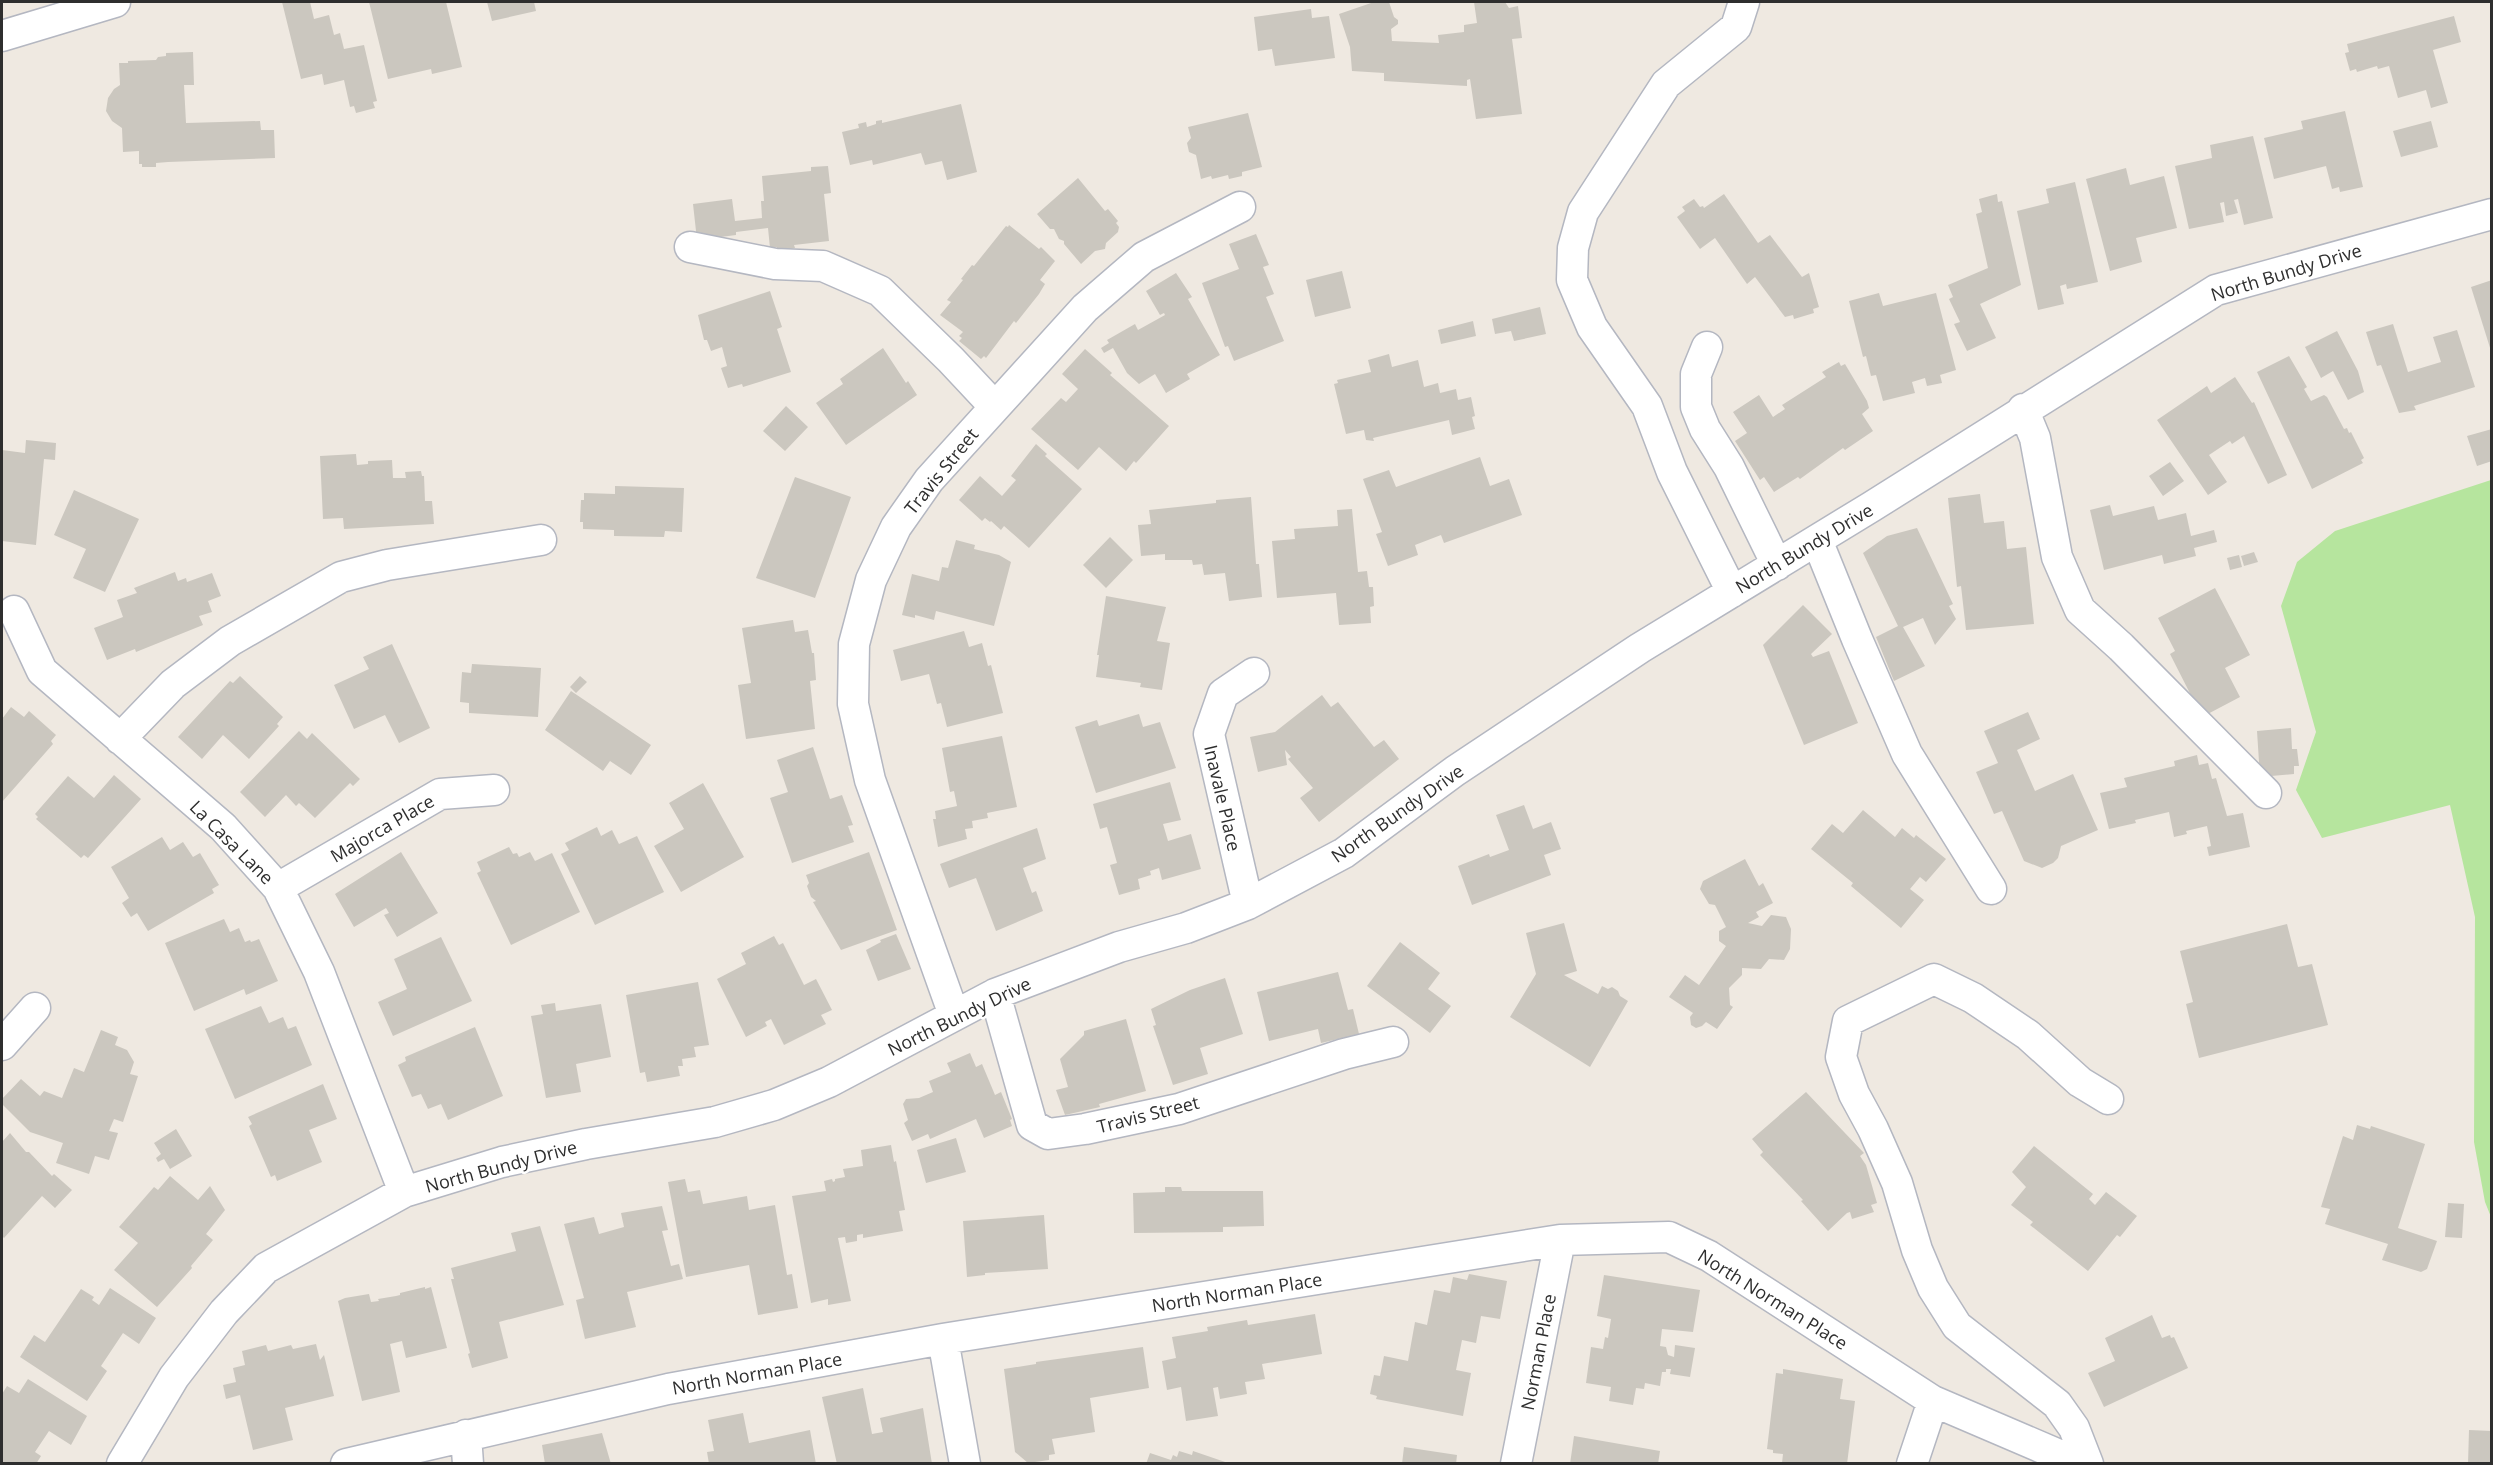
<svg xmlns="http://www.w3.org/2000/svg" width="2493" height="1465" font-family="'Open Sans',sans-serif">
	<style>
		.green { fill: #b6e59e }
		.building { fill: #cbc7bf }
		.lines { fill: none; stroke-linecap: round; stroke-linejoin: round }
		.minor-casing { stroke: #b4b7c1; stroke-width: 33 }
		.minor { stroke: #fff; stroke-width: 30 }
		.labels { text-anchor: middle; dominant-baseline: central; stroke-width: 5; stroke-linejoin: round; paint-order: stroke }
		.street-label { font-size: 18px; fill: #2e2e2e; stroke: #fff }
	</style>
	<rect width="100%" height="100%" fill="#efe9e1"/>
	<path class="green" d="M2491,480H2492L2491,1217L2485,1202L2474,1142L2475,917L2450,805L2322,838L2296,790L2316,732L2281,606L2297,562L2335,531Z"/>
	<path class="building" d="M282,2H310L314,19L329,15L334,35L340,33L344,49L364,45L377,101L373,102L375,108L356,113L354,106L350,107L344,80L324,85L322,74L301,79Z
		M369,2H446L462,67L432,74L431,69L388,79Z
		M487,2H534L536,11L492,21Z
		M1374,2H1389L1394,17L1398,20V24L1391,29L1392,41L1439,43L1438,35L1464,32V25L1477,23L1474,2H1505L1509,8L1518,6L1522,38L1512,39L1522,114L1476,119L1470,79L1467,80V86L1384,81V73L1352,71L1350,47L1339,14Z
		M1311,9L1312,18L1329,16L1335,58L1275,66L1272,49L1258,51L1254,17Z
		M2454,16L2461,42L2433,50L2448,103L2431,108L2426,90L2398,98L2389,66L2378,69L2377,66L2357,72L2356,69L2350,71L2345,53L2349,52L2347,44Z
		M193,52L194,85H184L186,123L260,121L261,130H274L275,158L168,162L156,163V167H142V164H139V151L123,152L122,128L112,121L106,111L108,98L114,89L120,85L119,63H128V61L156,60L158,57L166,56V53Z
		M961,104L977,172L947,180L942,161L925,165L921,153L873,165L872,160L850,165L842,132L859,128L858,124L866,122L867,127L876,124V121L882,120V123Z
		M2345,111L2363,187L2340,192L2339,187L2332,189L2326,166L2274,179L2264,138L2303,129L2301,121Z
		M1248,113L1262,167L1242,172V176L1229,179L1228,175L1212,179L1211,176L1201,179L1196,155L1189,152L1187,143L1191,138L1188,127Z
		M2431,121L2438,147L2401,157L2393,131Z
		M2253,136L2273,218L2244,225L2238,199L2234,200L2238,213L2226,216L2224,202L2220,203L2224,222L2189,229L2175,166L2212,158L2210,145Z
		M828,166L831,193L824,194L829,241L794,245L795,248L777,250V247L770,248L768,228L736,232V235L697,240L693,204L732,199L735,221L762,218L761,201H764L762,176L811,171V167Z
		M2126,168L2130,185L2164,176L2177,228L2136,238L2142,262L2110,271L2086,179Z
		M1078,178L1105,211L1108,209L1118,221L1116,223L1119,227L1118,232L1106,243L1105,249L1095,251L1081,264L1064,244V241L1059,239L1054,229H1050L1037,214Z
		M2075,182L2098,282L2067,289L2066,284L2060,286L2064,304L2038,310L2017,211L2049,203L2046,189Z
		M1724,194L1758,243L1770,235L1802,277L1809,273L1819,307L1813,309L1814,313L1794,319L1793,315L1785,317L1755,277L1747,284L1715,238L1700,249L1677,217L1685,211L1682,207L1694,199L1700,207L1703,206L1704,208Z
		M1997,194L1998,202L2002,201L2021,285L1980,304L1996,338L1967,351L1954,324L1960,322L1949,299L1953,297L1948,285L1988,268L1976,214L1982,212L1979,199Z
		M1009,225L1039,249L1041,247L1055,261L1040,280L1045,284L1039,294L1016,323L1014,321L986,358L984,356L981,359L959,341L962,338L959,336L963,332L940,315L951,302L947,300L963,280L961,279L972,265L974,266L1006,226L1008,227Z
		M1256,234L1269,265L1263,267L1274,294L1266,297L1284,341L1234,361L1228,346L1225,347L1202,283L1239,269L1229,244Z
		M1342,271L1351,308L1315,317L1306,280Z
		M1176,273L1192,297L1188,299L1220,355L1187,374L1190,379L1166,393L1155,374L1139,384L1127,373L1113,348L1104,353L1101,348L1109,343L1107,340L1135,324L1138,330L1165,315L1164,313L1160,315L1146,291Z
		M2492,280V351H2491L2471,287Z
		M770,291L782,327L777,329L791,372L743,387L742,384L728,388L721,368L727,366L722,347L711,351L707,340H704L698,315Z
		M1879,293L1883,306L1936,293L1956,370L1940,375L1942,383L1927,386L1925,378L1912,382L1915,393L1883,401L1876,375L1871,376L1866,356L1863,357L1849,301Z
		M1540,307L1546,334L1514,341L1511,331L1495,334L1492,319Z
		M1473,321L1476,336L1441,344L1438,330Z
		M2393,324L2408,372L2441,362L2433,337L2457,330L2475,387L2414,406L2416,410L2399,413L2381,365L2377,366L2366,332Z
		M2337,331L2358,371L2364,392L2348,400L2333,371L2321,378L2305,347Z
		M883,348L906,383L908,381L917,395L846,445L816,403L843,384L840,379Z
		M1085,349L1112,373L1110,375L1169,426L1136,463L1134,461L1126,471L1099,447L1078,470L1031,429L1061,398L1066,402L1078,389L1062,374Z
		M1389,354L1392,367L1418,360L1424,387L1438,383L1440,393L1456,389L1458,400L1471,397L1475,416L1472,417L1475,429L1452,435L1449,420L1373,438L1374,441L1366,440L1364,430L1346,434L1334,384L1338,383L1337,380L1371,372L1368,360Z
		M2289,356L2307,387L2304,389L2311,401L2324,395L2327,397L2344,429L2347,428L2349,433L2351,432L2364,458L2361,460L2363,463L2312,489L2257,372Z
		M1839,362L1841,366L1845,364L1867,401L1869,408L1862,414L1873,431L1845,450L1843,448L1800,479L1798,477L1774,492L1764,477L1760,480L1735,441L1747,433L1733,412L1759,395L1773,417L1785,409L1782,405L1826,377L1822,372Z
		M2235,377L2252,403L2254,402L2287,475L2268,484L2244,436L2232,444L2230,441L2209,455L2227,482L2208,495L2157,420L2207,386L2211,393Z
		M786,406L808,427L785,451L763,431Z
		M2492,429V461L2477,466L2467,436Z
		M26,440L56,443L55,460L44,459L36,545L2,541V450L25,453Z
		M1036,444L1047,454L1045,456L1082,489L1029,548L1004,526L1001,530L991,521L990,522L985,518L982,521L959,500L980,476L1002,496L1016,480L1011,476Z
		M356,454L357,465L368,464V461L392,460L393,478H406L405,472L421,471L422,476H424L425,501H432L434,524L344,529L343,518L323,519L320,456Z
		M1480,457L1490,486L1509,479L1522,515L1444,543L1441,535L1415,545L1418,555L1388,566L1376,534L1382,532L1363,479L1389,470L1396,487Z
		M2170,462L2184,481L2163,496L2149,476Z
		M795,477L851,497L815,598L756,578Z
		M615,486L684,488L682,532L665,531L664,537L614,536V530L583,529V522H580L581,500H584V493L615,494Z
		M74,490L139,519L105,592L73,578L86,549L54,535Z
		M1980,494L1984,523L2004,521L2007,549L2026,547L2034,624L1966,630L1961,586L1957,587L1948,498Z
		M1251,497L1256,564H1259L1262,597L1229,601L1225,573L1204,575L1202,564L1193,565L1192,560H1165V554L1141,556L1138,525L1151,524L1149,510L1216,503V500Z
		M2110,505L2113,516L2154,506L2158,520L2186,513L2191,536L2214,530L2217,542L2194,548L2196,556L2164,564L2162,555L2104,570L2090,510Z
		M1352,509L1358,572L1367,571L1369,587H1373L1374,606L1370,607L1371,623L1339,625L1336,593L1277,598L1272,541L1295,539L1294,529L1338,526L1337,510Z
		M1917,528L1953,604L1949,606L1956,619L1935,645L1923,618L1903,627L1925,666L1894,681L1876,637L1898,626L1863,553L1887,536Z
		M1110,537L1133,560L1106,588L1083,565Z
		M956,540L975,545L974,549L999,555L1011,562L994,626L936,611L934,620L915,615V618L902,615L912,574L939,581L942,567L948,568Z
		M2254,552L2258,562L2244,566L2241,556Z
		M2239,555L2242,567L2230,570L2227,558Z
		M175,572L178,581L186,578L187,582L212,573L221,596L208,601L212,612L199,616L203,625L136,652L135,649L107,660L94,628L123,617L117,600L137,593L134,588Z
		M2215,588L2250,655L2225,668L2240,697L2202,717L2170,654L2175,651L2158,618Z
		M1106,596L1166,607L1157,641L1170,643L1162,690L1140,687L1141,683L1096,677L1099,655H1097Z
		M1803,605L1832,634L1811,654L1813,657L1829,651L1858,723L1804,745L1763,645Z
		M793,620L795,632L808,630L812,653H814L816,680L810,681L815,729L746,739L738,685L751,683L742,628Z
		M964,631L969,647L982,643L988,666L991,665L1003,713L947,727L941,703L937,704L929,674L901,681L893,650Z
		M392,644L430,728L399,743L385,715L354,729L334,685L369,669L363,657Z
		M472,664L541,668L538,717L469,713V703L460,702L462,672L471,673Z
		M240,676L283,717L277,724L279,726L249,759L223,735L202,759L178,737L230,681L233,683Z
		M580,676L587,682L576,693L570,687Z
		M571,691L651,745L631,775L610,761L603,771L545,730Z
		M1322,695L1331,707L1338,702L1374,747L1384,740L1399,759L1319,822L1300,798L1313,788L1288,759L1291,757L1285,750L1287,765L1258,772L1250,737L1275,732Z
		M11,707L24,717L29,711L56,735L51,741L53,744L2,802V719Z
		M2028,712L2040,739L2017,750L2035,791L2073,774L2098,830L2061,846L2058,858L2053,863L2042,868L2024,861L2002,811L1994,814L1976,772L1998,763L1984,731Z
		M1139,714L1143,727L1160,722L1176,768L1096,793L1075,727L1097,720L1099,726Z
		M2291,728L2292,749H2297L2299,766H2294V774L2260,777L2257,731Z
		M299,731L307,739L312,733L360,779L353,786L350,783L315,818L299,803L296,806L286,795L265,817L240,792Z
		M1002,736L1017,807L987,813L988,818L972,821L973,828L965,829L967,839L938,847L933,819H936L935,811L957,806L954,791L950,792L942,748Z
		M813,747L830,799L842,795L853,825L848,826L854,842L792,863L770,798L788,792L777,760Z
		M2197,755L2199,765L2208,763L2212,779L2216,778L2227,816L2243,813L2250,847L2209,856L2207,847L2211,846L2207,826L2186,831L2187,834L2174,837L2169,812L2135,820L2136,823L2109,829L2100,793L2127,787L2124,778L2175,766L2174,761Z
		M114,775L141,799L88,858L84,855L81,858L36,819L38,817L35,814L68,776L94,798Z
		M1170,782L1181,820L1163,824L1168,841L1191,834L1201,869L1162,880L1159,868L1150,871L1151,875L1138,879L1140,889L1119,895L1110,865L1117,863L1107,827L1100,829L1093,804Z
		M703,783L744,857L681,892L654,846L684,829L669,803Z
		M1524,805L1533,829L1551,822L1561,849L1544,855L1551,875L1472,905L1458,866L1489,854L1490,857L1509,850L1496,815Z
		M1863,810L1895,837L1902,828L1914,838L1916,835L1946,859L1926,882L1920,877L1910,889L1924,900L1901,928L1851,886L1853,883L1811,849L1832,824L1843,833Z
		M597,827L601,836L612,830L619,844L637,836L664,892L595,925L561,854L569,850L565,843Z
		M1037,828L1046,859L1023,868L1032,893L1036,891L1043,911L996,931L976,878L949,888L940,864Z
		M162,837L170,850L183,842L193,857L200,853L219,885L212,889L214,893L148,931L137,913L131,917L122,903L129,898L111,867Z
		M509,847L513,854L517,853L519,857L530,852L535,861L552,853L580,912L511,945L477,873L481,871L477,862Z
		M401,852L438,913L397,937L384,915L389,913L386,908L354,927L335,894Z
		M869,852L897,930L841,950L813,902L816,901L811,897L807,886L809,883L806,875Z
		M1745,859L1759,886L1763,883L1773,903L1756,912L1759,917L1748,923L1762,926L1771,915L1786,917L1791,929L1790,949L1784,960L1769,959L1761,969L1742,968V975L1729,988L1730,1005L1733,1007L1717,1029L1706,1022L1702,1026L1696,1028L1691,1025L1690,1017L1693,1013L1669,997L1685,975L1699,985L1726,946L1719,941V931L1726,927L1715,905L1709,904L1700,889L1703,881Z
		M224,919L230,932L239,928L245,942L250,940L251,942L259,939L278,981L246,995L244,989L194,1011L165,943Z
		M1564,923L1577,971L1564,975L1598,994L1602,986L1608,989L1612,987L1618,991L1620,996L1628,1001L1590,1067L1510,1017L1536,974L1526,933Z
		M2287,924L2298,967L2312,964L2328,1025L2199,1058L2186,1004L2193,1002L2180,951Z
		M896,934L911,969L878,981L866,950L881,942L880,940Z
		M774,936L779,945L783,943L804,985L816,979L832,1010L821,1015L826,1024L784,1045L771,1019L765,1022L767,1026L746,1037L717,979L746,964L741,953Z
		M441,937L472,1001L393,1036L378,1002L407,989L394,959Z
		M1400,942L1440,973L1428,989L1451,1006L1430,1033L1367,986Z
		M1338,972L1348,1010L1353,1009L1359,1034L1321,1043L1318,1029L1269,1041L1257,992Z
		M1225,978L1243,1034L1200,1048L1208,1074L1173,1085L1153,1026L1156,1025L1151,1009L1190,990Z
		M698,982L709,1045L694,1047L696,1057L682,1059L683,1066H678L680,1076L647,1082L645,1072L640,1073L626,995Z
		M555,1003L556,1011L601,1004L611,1057L576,1064L581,1092L546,1098L531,1016L543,1014L541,1005Z
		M261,1006L269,1023L283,1017L288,1029L296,1026L312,1065L235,1099L205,1029Z
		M1126,1019L1146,1091L1099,1104L1100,1107L1065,1115L1056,1090L1068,1087L1060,1059L1084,1035V1031Z
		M475,1027L503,1096L448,1120L441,1104L428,1109L421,1094L412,1097L398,1065L406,1061L405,1057Z
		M101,1030L118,1037L115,1045L127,1050L134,1062L130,1074L138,1076L123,1122L114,1119L109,1131L118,1133L109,1160L95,1156L89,1174L56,1163L63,1143L30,1132L2,1104V1099L21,1079L40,1096L44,1091L62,1098L74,1068L84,1072Z
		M970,1053L976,1067L982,1064L995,1095L1001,1092L1012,1119L1010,1120L1012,1126L984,1138L976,1119L930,1139L928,1134L912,1141L904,1123L908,1120L903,1104L906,1099L919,1098L933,1092L929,1081L951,1072L947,1063Z
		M323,1084L337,1119L309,1130L322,1162L277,1181L275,1175L271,1177L249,1126L252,1124L248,1117Z
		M1806,1092L1864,1153L1860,1156L1866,1165L1877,1203L1871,1205L1874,1212L1852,1219L1850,1212L1847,1213L1828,1231L1801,1201L1803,1200L1760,1155L1763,1152L1752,1139Z
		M2357,1125L2370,1129L2371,1126L2425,1144L2398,1228L2437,1241L2427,1269L2421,1272L2382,1260L2388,1244L2325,1224L2330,1209L2321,1207L2343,1136L2353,1140Z
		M176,1129L192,1156L170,1169L164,1159L158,1162L156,1158L161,1154L154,1143Z
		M10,1133L26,1152H29L52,1176L54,1174L72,1190L55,1208L42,1196L4,1238L2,1236V1142Z
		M956,1138L966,1172L926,1183L917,1150Z
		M891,1145L894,1162L896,1161L905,1210L899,1211L903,1231L863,1238V1234L857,1235V1241L846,1243L845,1237L838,1238L851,1301L828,1305V1299L811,1303L792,1196L826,1191L824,1181L832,1179L833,1182L835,1181V1179L845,1177L843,1169L863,1166L861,1150Z
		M2034,1146L2093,1194L2089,1199L2095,1205L2106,1192L2137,1216L2120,1237L2117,1235L2088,1271L2030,1225L2033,1222L2011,1205L2026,1187L2012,1172Z
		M170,1176L198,1200L210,1186L225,1210L206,1234L213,1240L191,1266L192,1268L157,1307L114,1270L138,1243L119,1227L154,1187L158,1190Z
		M685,1179L688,1192L700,1190L703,1204L747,1196L749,1210L775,1205L787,1275L792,1274L798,1308L758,1315L749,1265L686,1277L668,1182Z
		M1165,1187H1181L1182,1191H1263L1264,1226L1223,1227V1232L1134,1233L1133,1193L1165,1192Z
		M2448,1203L2464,1204L2462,1238L2445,1237Z
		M662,1206L668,1230L662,1231L671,1266L679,1264L683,1279L627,1292L636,1327L585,1339L576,1300L584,1298L564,1224L594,1217L599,1234L624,1227L621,1213Z
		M1044,1215L1048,1269L985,1273V1275L967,1277L963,1221Z
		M540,1226L564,1305L499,1322L508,1358L472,1368L468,1354L470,1353L451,1279H454L451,1268L516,1251L511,1233Z
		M1469,1274L1507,1281L1500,1319L1481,1316L1476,1343L1462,1340L1456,1370L1471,1373L1463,1416L1376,1399L1377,1396L1370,1394L1374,1375L1380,1376L1384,1356L1408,1361L1415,1322L1427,1325L1434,1290L1450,1293L1453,1277L1467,1280Z
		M1604,1275L1700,1290L1693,1332L1662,1329L1660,1346L1666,1347L1668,1355L1674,1357L1675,1345L1695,1348L1690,1377L1670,1374L1671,1369H1666V1372H1662L1660,1386L1645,1383L1644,1389L1636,1388L1633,1405L1609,1401L1611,1387L1586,1383L1591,1347L1603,1349L1605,1337L1608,1338L1611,1319L1597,1316Z
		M425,1287V1289L431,1287L447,1348L406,1358L402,1341L390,1344L400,1392L362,1401L338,1301L345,1298L369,1294L371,1302L379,1301L378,1299L396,1296L400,1295V1293Z
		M110,1288L156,1318L139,1344L123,1333L101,1366L107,1371L87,1401L20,1357L34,1335L45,1342L81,1289L94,1297L92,1300L99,1305Z
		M1315,1314L1322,1354L1262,1364L1265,1379L1245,1382L1247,1394L1220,1399L1218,1387L1213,1388L1218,1416L1186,1421L1181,1387L1167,1390L1162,1361L1176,1358L1172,1337L1208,1331L1207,1327L1247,1320L1248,1325Z
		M2152,1315L2162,1338L2170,1335L2171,1338L2174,1337L2188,1368L2104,1407L2088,1373L2115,1361L2105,1338Z
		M316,1344L320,1360L324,1355L334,1396L285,1408L293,1440L253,1450L240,1395L226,1399L223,1385L236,1382L233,1368L245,1365L242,1351L266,1345L268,1351L291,1345L293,1349Z
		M1143,1347L1149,1388L1090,1398L1095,1432L1052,1439L1055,1454L1049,1455V1460L1028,1463L1015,1452L1004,1369L1036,1364V1362Z
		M1783,1369L1843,1379L1840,1399L1855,1401L1847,1464L1782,1463L1783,1454L1773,1453V1450L1767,1449L1776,1373L1783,1374Z
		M28,1379L87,1416L71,1445L49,1431L35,1452L41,1456L36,1464H2V1394L7,1386L19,1393Z
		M863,1388L872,1434L883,1432L880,1418L923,1408L932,1464H837L822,1397Z
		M743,1413L749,1443L810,1430L816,1464H709L707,1452L714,1451L708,1420Z
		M2469,1430L2492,1431V1464H2468Z
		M602,1433L611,1464H545L542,1445Z
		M1574,1436L1660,1451L1658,1464H1570Z
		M1404,1447L1457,1455L1456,1464H1402Z
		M1179,1451L1192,1455L1193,1451L1231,1464H1146L1150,1453L1171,1460L1173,1455L1177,1457Z"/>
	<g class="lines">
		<defs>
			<path id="minor" d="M2,36L115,2
				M690,247L775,264L823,266L880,291L951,360L995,407
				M1707,347L1696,374V407L1705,429L1729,467L1777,565
				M2023,409L2035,438L2057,557L2080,610L2121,647L2266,793
				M1817,540L1857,639L1907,754L1991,889
				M1732,592L1672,472L1647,406L1592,327L1572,280L1573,248L1583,212L1666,84L1736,27L1744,2
				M14,611L42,671L223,827L278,888L319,972L404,1192
				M120,739L173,684L230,641L341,577L387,565L541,540
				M278,888L440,794L494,790
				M1248,904L1209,734L1223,694L1254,673
				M995,994L1032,1125L1048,1134L1085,1129L1179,1109L1344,1054L1393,1042
				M954,1015L870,780L853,704L854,644L871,580L896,527L929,480L1085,308L1144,257L1240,207
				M2,1045L35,1008
				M943,1339L965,1464
				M466,1435L468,1464
				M122,1464L174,1377L224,1312L266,1268L404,1192L502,1162L586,1144L715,1122L774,1105L829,1082L995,994L1119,947L1186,928L1248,904L1344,853L1455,771L1640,648L1871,507L2216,290L2492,214
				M346,1464L668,1389L943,1339L1560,1240L1669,1237L1709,1256L1933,1401L2080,1464
				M1516,1464L1560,1240
				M1912,1464L1933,1401
				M2088,1464L2074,1428L2057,1404L1957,1326L1933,1288L1917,1250L1897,1183L1873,1129L1854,1094L1841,1057L1848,1021L1934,979L1973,998L2028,1035L2080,1082L2108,1099"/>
		</defs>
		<use href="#minor" class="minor-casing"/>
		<use href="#minor" class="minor"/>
	</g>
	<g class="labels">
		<g class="street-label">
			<text transform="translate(2286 272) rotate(-17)">North Bundy Drive</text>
			<text transform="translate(941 471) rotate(-51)">Travis Street</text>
			<text transform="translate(1804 548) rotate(-31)">North Bundy Drive</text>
			<text transform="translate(1223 798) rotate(77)">Inavale Place</text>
			<text transform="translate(1397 813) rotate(-35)">North Bundy Drive</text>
			<text transform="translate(382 828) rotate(-30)">Majorca Place</text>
			<text transform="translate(232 842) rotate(45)">La Casa Lane</text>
			<text transform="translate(959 1016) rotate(-26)">North Bundy Drive</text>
			<text transform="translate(1148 1114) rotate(-14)">Travis Street</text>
			<text transform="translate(501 1166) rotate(-15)">North Bundy Drive</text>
			<text transform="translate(1237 1292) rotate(-9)">North Norman Place</text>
			<text transform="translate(1773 1299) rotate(32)">North Norman Place</text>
			<text transform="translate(1538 1352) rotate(-79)">Norman Place</text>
			<text transform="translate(757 1373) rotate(-10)">North Norman Place</text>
		</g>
	</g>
	<rect width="2493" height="1465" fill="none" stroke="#2e2e2e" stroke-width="6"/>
</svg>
